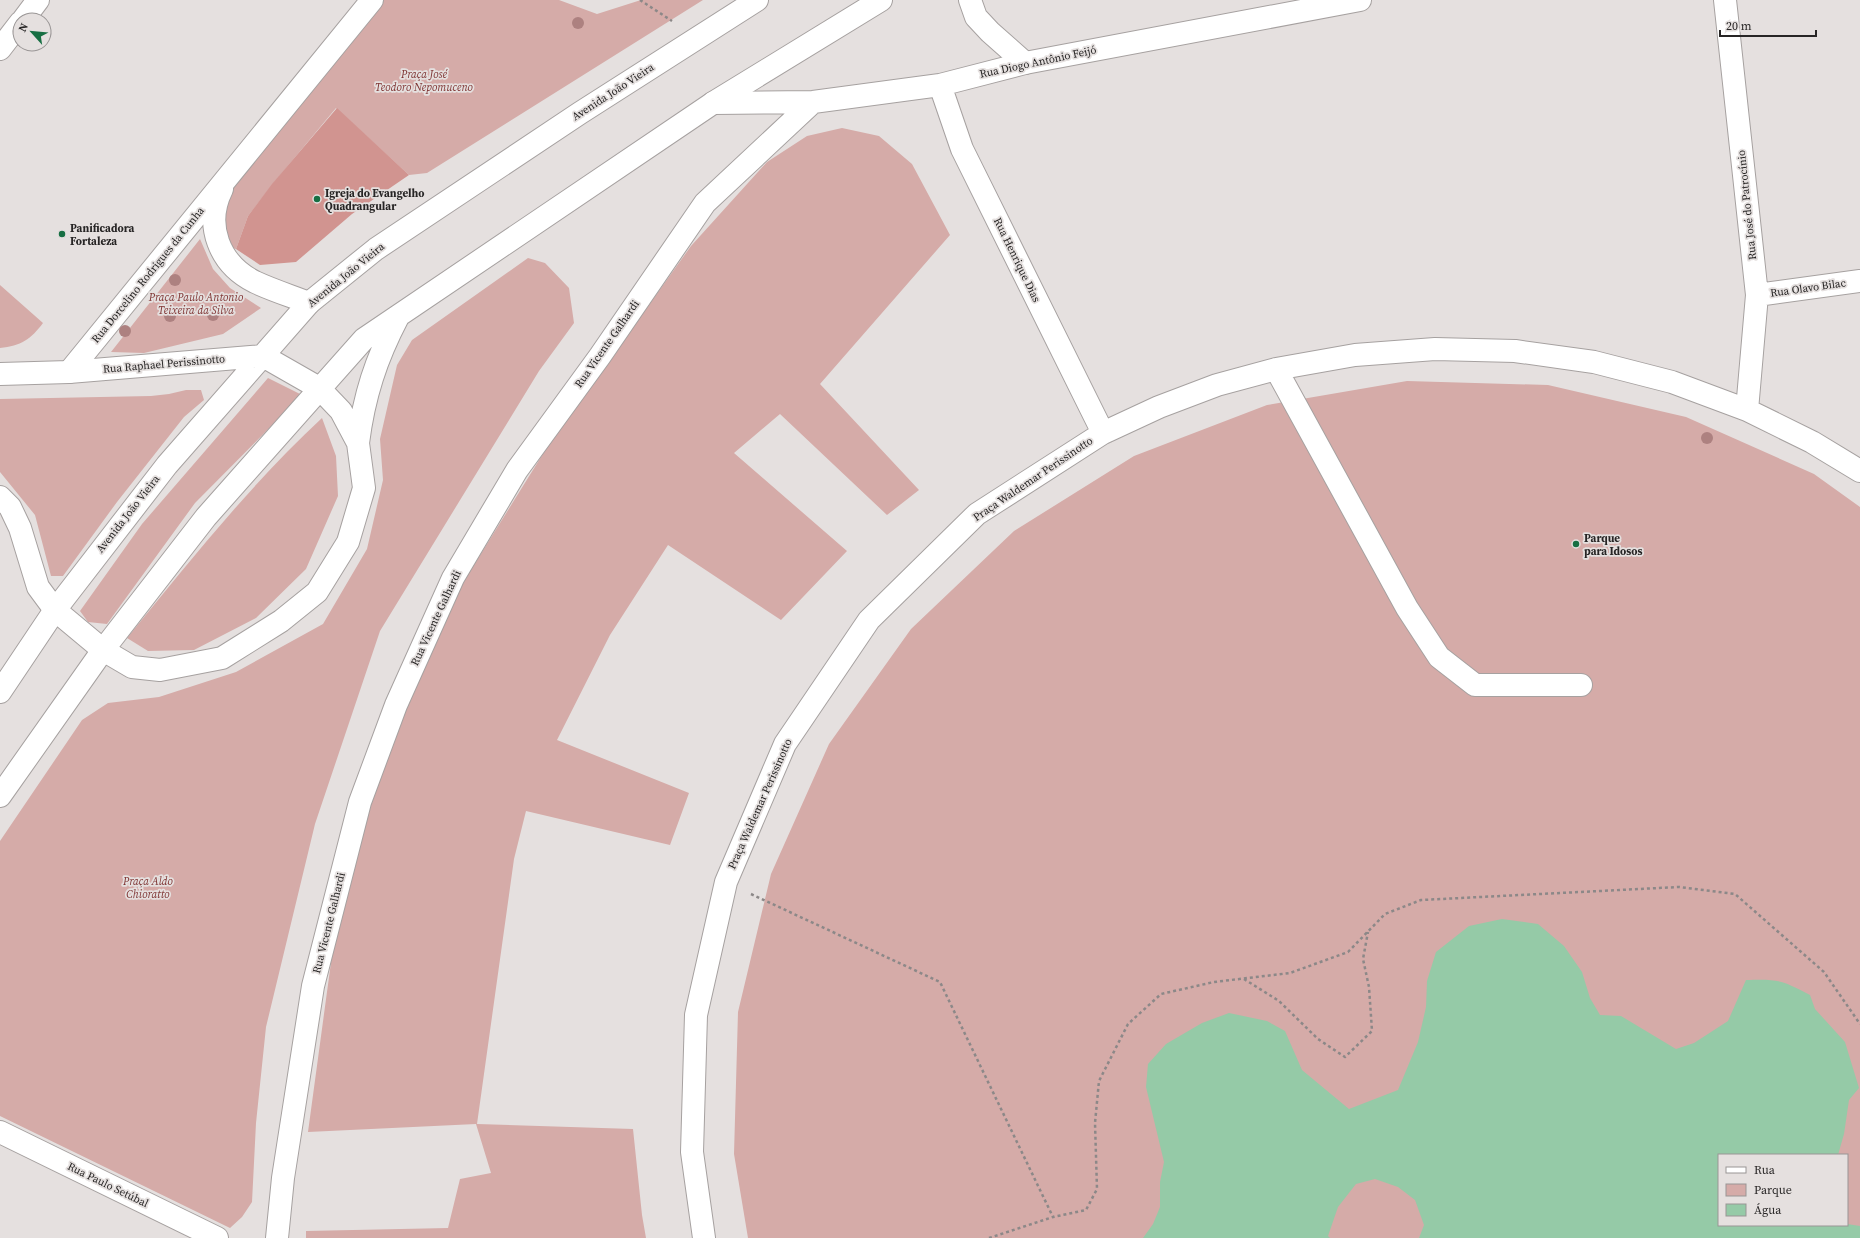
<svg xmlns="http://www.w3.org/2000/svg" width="1860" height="1238" font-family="'Source Serif 4',serif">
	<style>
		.green { fill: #d5aba8; fill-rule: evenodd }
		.water { fill: #95caa7 }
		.building { fill: #d19490 }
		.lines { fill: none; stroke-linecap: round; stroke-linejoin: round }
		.minor-casing { stroke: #a6a1a0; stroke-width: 24 }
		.major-casing { stroke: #a6a1a0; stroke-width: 24 }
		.path { stroke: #8c8888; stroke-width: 2.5; stroke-dasharray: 3 3; stroke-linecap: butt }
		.minor { stroke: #fff; stroke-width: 22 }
		.major { stroke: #fff; stroke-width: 22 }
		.tree { fill: #ad8180 }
		.poi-dot { fill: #176f43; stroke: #e5e0df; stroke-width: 1.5 }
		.labels { text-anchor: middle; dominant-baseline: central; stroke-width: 3.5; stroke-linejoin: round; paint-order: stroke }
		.street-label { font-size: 11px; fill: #272525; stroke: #e5e0df }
		.park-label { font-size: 11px; font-style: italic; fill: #7f3433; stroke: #e5e0df }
		.poi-label { font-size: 11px; font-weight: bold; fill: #272525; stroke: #e5e0df; text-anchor: start }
	</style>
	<rect width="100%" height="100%" fill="#e5e0df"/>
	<path class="green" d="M363,0H559L597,14L641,0H703L427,173L409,175L336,108L276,180L248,216L236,249L220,245V186Z
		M842,128L879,136L912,164L950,235L820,384L919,490L887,515L780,414L734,453L847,551L781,620L668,545L610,635L557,740L689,793L670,845L526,811L514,859L477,1124L633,1129L642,1215L646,1238H306V1231L448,1228L460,1179L491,1173L476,1124L308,1132L335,933L375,774L454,597L546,449L691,246L767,162L807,136Z
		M200,239L213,269L230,288L261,308L223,334L144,353L111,352Z
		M528,258L545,263L569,288L574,323L539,371L380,631L315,824L266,1027L256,1123L252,1202L242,1217L230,1228L0,1116V841L82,720L108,703L159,697L236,672L323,624L367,549L383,480L380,439L397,365L412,340Z
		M0,285L43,323C31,339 21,346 0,348Z
		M268,378L302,395L195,503L107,624L88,622L80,611L142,524Z
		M1407,381L1548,385L1686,417L1814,474L1860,507V1238H748L734,1154L738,1012L771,874L829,744L911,629L1014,531L1134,456L1267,405ZM1719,1155H1847V1225H1719Z
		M186,390H201L204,400L184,417L117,502L63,576H51L35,515L0,472V399L151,396L169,394Z
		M322,418L336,456L338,496L306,569L256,618L194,650L148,651L127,638C189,562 250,485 322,418Z"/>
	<path class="water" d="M1502,919L1538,924L1564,946L1582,972L1590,998L1600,1015L1621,1016L1676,1049L1694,1043L1728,1021L1746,980C1778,979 1782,980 1810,995L1815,1009L1845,1042L1859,1088L1849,1100L1844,1134L1838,1155H1719V1225L1847,1224L1860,1226V1238H1419L1424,1225L1415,1200L1398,1187L1375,1179L1356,1184L1338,1207L1328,1236L1330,1238H1143L1153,1224L1160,1207V1182L1164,1162L1146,1087L1148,1064L1166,1044L1202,1023L1229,1013L1267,1021L1285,1031L1302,1070L1349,1109L1398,1090L1418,1042L1426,1007L1427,981L1436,952L1469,926Z"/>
	<path class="building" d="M337,108L409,175L352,214L296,262L260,265L236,249L248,216L272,184Z"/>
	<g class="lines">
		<defs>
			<path id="minor" d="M1725,0L1757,295L1747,410
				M23,20L38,0
				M0,49L20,23
				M940,85L962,149L1103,433
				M713,103L813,102L940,85L1025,63L1360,0
				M222,189C204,225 219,264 255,282C272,290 291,296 309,303
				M1757,295L1860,281
				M1276,369L1407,608L1439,657L1475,685H1581
				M69,372L372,0
				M0,692L55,610
				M0,796L103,650
				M0,1132L217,1238
				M277,1238L283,1178L313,986L360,802L396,705L453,578L517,470L600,356L705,203L813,102
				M704,1238L692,1152L696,1015L726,882L785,744L869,620L977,514L1103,433L1159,407L1217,385L1276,369L1355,355L1435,349L1515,351L1594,362L1672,382L1747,410L1812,442L1860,471"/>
			<path id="major" d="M970,0L976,17L990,32L1025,63
				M0,374L69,372L263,356L319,388L341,411L358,443L364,488L348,542L317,592L281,621L222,658L160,670L132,667L103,650L55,610L38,587L20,528L10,507L0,497
				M358,443C364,396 376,359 398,317
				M55,610L167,465L309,303L376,249L580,113L757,0
				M103,650L206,517L364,339L713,103L881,0"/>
		</defs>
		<use href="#minor" class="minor-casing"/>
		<use href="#major" class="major-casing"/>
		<path class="path" d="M640,0L672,21
			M751,894L940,982L1053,1217
			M1244,979L1279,1001L1318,1039L1345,1057L1372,1031L1369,987L1363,959L1368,932
			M989,1238L1053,1217L1086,1210L1097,1189L1095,1123L1099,1081L1128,1024L1161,994L1214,982L1290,973L1348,952L1385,914L1421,900L1679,887L1735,894L1824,972L1860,1024"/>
		<use href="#minor" class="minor"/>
		<use href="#major" class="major"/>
	</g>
	<g class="tree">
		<circle cx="578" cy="23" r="6"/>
		<circle cx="175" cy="280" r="6"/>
		<circle cx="213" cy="315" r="6"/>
		<circle cx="170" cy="316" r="6"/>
		<circle cx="125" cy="331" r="6"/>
		<circle cx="1707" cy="438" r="6"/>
	</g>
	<g class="poi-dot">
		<circle cx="317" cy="199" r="4"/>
		<circle cx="62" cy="234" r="4"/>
		<circle cx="1576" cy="544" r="4"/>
	</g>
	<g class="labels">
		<g class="street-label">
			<text transform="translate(1038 62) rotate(-12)">Rua Diogo Antônio Feijó</text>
			<text transform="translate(613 92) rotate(-33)">Avenida João Vieira</text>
			<text transform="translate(1747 205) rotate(-96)">Rua José do Patrocínio</text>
			<text transform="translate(1017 260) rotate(64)">Rua Henrique Dias</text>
			<text transform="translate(148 275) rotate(-51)">Rua Dorcelino Rodrigues da Cunha</text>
			<text transform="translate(346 275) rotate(-39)">Avenida João Vieira</text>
			<text transform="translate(1808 288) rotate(-8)">Rua Olavo Bilac</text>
			<text transform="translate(607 344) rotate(-55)">Rua Vicente Galhardi</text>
			<text transform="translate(164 364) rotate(-5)">Rua Raphael Perissinotto</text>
			<text transform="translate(1033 479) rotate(-34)">Praça Waldemar Perissinotto</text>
			<text transform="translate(128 514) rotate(-52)">Avenida João Vieira</text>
			<text transform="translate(436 618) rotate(-65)">Rua Vicente Galhardi</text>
			<text transform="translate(760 804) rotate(-66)">Praça Waldemar Perissinotto</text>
			<text transform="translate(329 923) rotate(-76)">Rua Vicente Galhardi</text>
			<text transform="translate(108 1185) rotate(26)">Rua Paulo Setúbal</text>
		</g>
		<g class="park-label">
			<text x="424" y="74">Praça José<tspan x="424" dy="13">Teodoro Nepomuceno</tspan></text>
			<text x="196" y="297">Praça Paulo Antonio<tspan x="196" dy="13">Teixeira da Silva</tspan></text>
			<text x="148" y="881">Praça Aldo<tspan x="148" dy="13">Chioratto</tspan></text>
		</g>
		<g class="poi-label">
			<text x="325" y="193">Igreja do Evangelho<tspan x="325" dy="13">Quadrangular</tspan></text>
			<text x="70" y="228">Panificadora<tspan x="70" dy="13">Fortaleza</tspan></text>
			<text x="1584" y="538">Parque<tspan x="1584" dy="13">para Idosos</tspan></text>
		</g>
	</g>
	<rect x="1718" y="1154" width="130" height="72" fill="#e5e0df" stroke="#999595"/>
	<rect x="1726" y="1167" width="20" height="6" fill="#ffffff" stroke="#999595"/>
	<text x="1754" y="1174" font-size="12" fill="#272525">Rua</text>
	<rect x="1726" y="1184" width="20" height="12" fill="#d5aba8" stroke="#999595"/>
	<text x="1754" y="1194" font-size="12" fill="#272525">Parque</text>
	<rect x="1726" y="1204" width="20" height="12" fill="#95caa7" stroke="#999595"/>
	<text x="1754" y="1214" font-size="12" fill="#272525">Água</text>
	<g transform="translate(32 32) rotate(297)"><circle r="19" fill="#e5e0df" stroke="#999595"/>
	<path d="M0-3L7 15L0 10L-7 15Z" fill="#176f43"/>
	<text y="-6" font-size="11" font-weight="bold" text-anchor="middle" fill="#272525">N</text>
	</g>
	<path d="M1720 30v6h96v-6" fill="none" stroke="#272525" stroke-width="2"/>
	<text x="1726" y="30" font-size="12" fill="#272525" stroke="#e5e0df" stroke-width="3" paint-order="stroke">20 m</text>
</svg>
